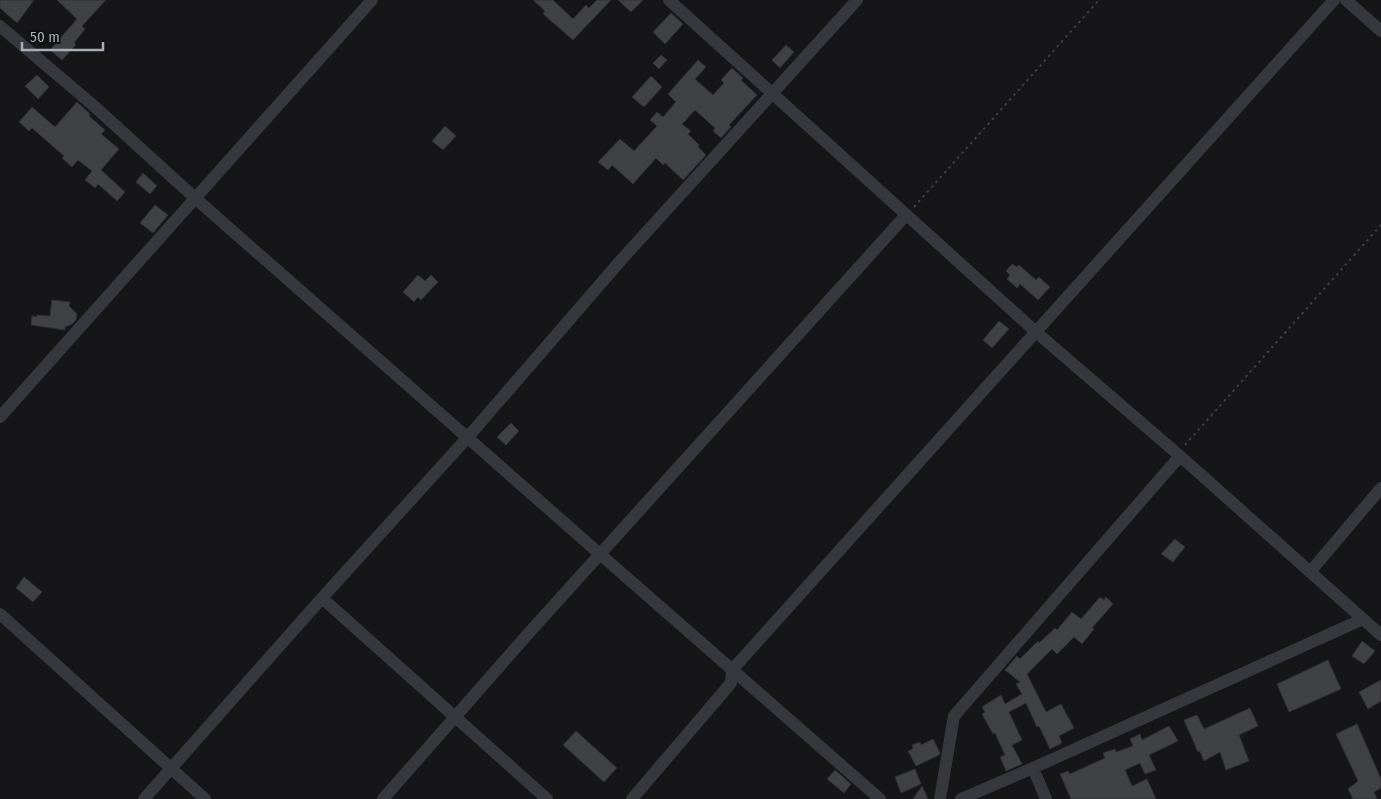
<svg xmlns="http://www.w3.org/2000/svg" width="1381" height="799" viewBox="0 0 1381 799" font-family="'Fira Sans Condensed',sans-serif">
<style>
.building{fill:#404145;stroke:#303034}
.lines{fill:none;stroke-linecap:round;stroke-linejoin:round}
.path{stroke:#3d3f44;stroke-width:2;stroke-dasharray:2.5 4;stroke-linecap:butt}
.minor{stroke:#37383d;stroke-width:12}
</style>
<rect width="100%" height="100%" fill="#161618"/>
<!-- building -->
<path class="building" d="M0,0H34L17,23L0,8Z
M57,0H106L82,26L85,29L74,43L76,45L62,60L50,50L77,19Z
M533,0H553L573,19L586,5L589,8L597,0H611L573,40L543,14L545,11Z
M618,0H643L631,12Z
M671,13L683,24L665,44L653,32Z
M786,45L794,52L780,68L772,60Z
M661,55L667,60L659,69L653,63Z
M698,60L706,67L695,79L713,95L724,83L721,80L732,68L743,78L741,80L757,95L729,125L731,127L721,138L713,131L715,128L695,110L682,124L691,131L688,134L699,145L698,147L706,155L683,180L665,163L663,165L656,158L633,184L612,165L608,170L598,162L620,139L634,151L657,126L650,120L657,112L663,117L676,102L668,94Z
M37,75L49,87L38,99L25,86Z
M651,76L662,87L644,107L632,97Z
M77,102L90,114L89,116L105,130L101,134L119,149L101,170L125,192L117,201L98,184L95,188L85,180L92,171L78,160L72,167L62,158L64,156L32,128L29,131L19,122L32,107L55,127Z
M445,126L456,136L443,150L432,141Z
M143,173L157,186L150,194L136,182Z
M155,205L168,215L153,233L140,223Z
M1012,264L1017,267L1019,265L1036,280L1039,277L1050,287L1038,300L1020,284L1017,288L1007,279L1010,275L1006,271Z
M418,275L425,281L431,275L438,282L421,300L418,297L414,302L403,292Z
M52,300L70,302L69,306L77,314L76,320L72,324L65,327V330L31,325L32,316L37,317V315L50,316Z
M999,321L1009,329L992,348L983,340Z
M511,423L519,431L506,445L497,437Z
M1175,539L1185,547L1173,562L1161,554Z
M24,577L42,592L33,602L16,588Z
M1100,597L1104,600L1106,597L1113,604L1092,628L1094,629L1082,644L1074,637L1057,654L1052,649L1027,674L1046,712L1061,704L1074,728L1059,736L1062,743L1050,749L1039,726L1037,727L1026,703L1009,712L1022,740L1012,745L1022,764L1006,771L1000,757L1005,755L995,733L993,734L982,714L985,712L982,707L1001,695L1005,704L1022,694L1016,684L1020,682L1005,670L1017,656L1020,659L1038,641L1039,643L1055,628L1057,630L1072,612L1081,619Z
M1362,641L1375,651L1364,664L1352,656Z
M1328,660L1341,689L1289,712L1277,684Z
M1381,680V701L1368,709L1359,692Z
M1250,708L1258,726L1239,735L1249,761L1226,770L1220,752L1204,761L1200,751L1198,752L1184,720L1197,715L1204,729Z
M1357,724L1381,779V788L1374,792L1377,799H1353L1348,789L1358,781L1336,734Z
M1169,726L1178,741L1149,755L1156,770L1145,774L1140,763L1125,770L1132,786L1147,779L1156,799H1071L1060,774L1068,771L1070,774L1105,758L1103,753L1115,749L1116,752L1133,746L1130,739L1140,734L1142,740Z
M576,731L617,768L604,782L563,745Z
M933,739L940,753L939,755L916,766L908,751L913,749L912,745L920,742L921,745Z
M915,769L921,784L901,793L895,777Z
M835,770L851,784L844,793L827,779Z
M922,786L928,799H913Z"/>
<g class="lines">
<!-- path -->
<path class="path" d="M914,207L1099,0
M1185,445L1381,225"/>
<!-- minor -->
<path class="minor" d="M669,0L1036,332L1180,456L1381,635
M1346,0L1381,31
M0,26L94,106L195,198L601,555L880,799
M0,417L372,0
M1310,572L1381,488
M322,598L547,799
M0,614L205,799
M1033,768L1046,799
M144,799L322,598L468,437L622,259L857,0
M383,799L527,635L906,215
M632,799L731,683L732,670L1334,0
M940,799L954,716L1180,456
M961,799L1033,768L1363,619"/>
</g>
<!-- scale -->
<path d="M22 42v8h81v-8" fill="none" stroke="#a8adb8" stroke-width="2.5"/>
<text x="30" y="42" font-size="15" fill="#a8adb8" stroke="#111113" stroke-width="4" paint-order="stroke">50 m</text>
</svg>
